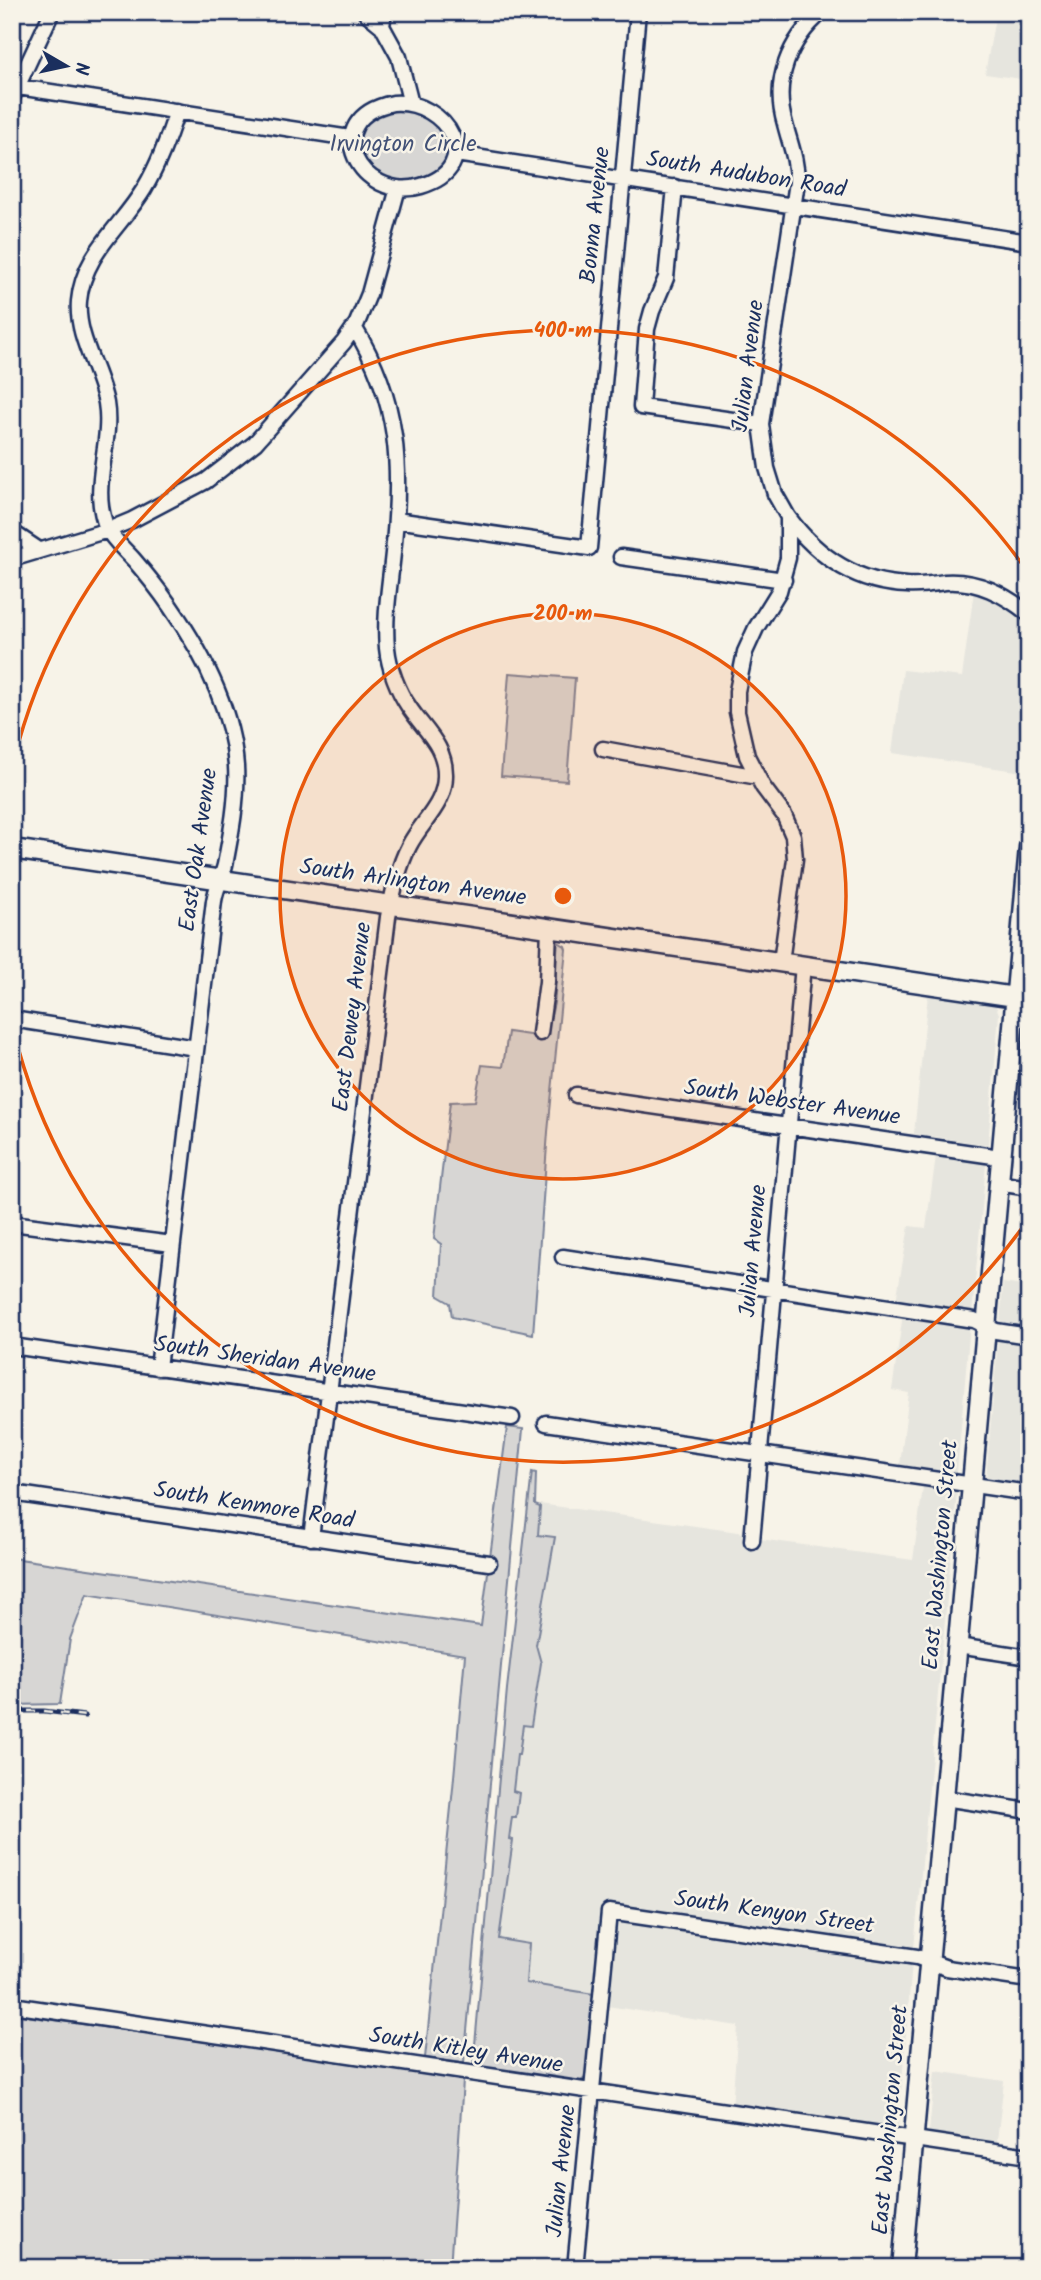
<svg xmlns="http://www.w3.org/2000/svg" width="1041" height="2280" viewBox="0 0 1041 2280" font-family="Kalam,sans-serif">
<style>
.built{fill:#e6e5de}
.green{fill:#d7d6d4;stroke:#798299;stroke-width:2}
.lines{fill:none;stroke-linecap:round;stroke-linejoin:round}
.minor-casing{stroke:#1b2f5e;stroke-width:19}
.major-casing{stroke:#1b2f5e;stroke-width:23}
.minor{stroke:#f7f3e8;stroke-width:14}
.major{stroke:#f7f3e8;stroke-width:18}
.rail-casing{stroke:#1b2f5e;stroke-width:5}
.rail{stroke:#f7f3e8;stroke-width:2.5;stroke-dasharray:8;stroke-linecap:butt}
.ring{fill:none;stroke:#e8590c;stroke-width:3.5}
.labels{text-anchor:middle;dominant-baseline:central;stroke-width:5;stroke-linejoin:round;paint-order:stroke}
.park-label{font-size:23px;fill:#415076;stroke:#f7f3e8}
.street-label{font-size:23px;fill:#1b2f5e;stroke:#f7f3e8}
.centre{fill:#e8590c;stroke:#f7f3e8;stroke-width:3.5}
.ring-label{font-size:21px;text-anchor:middle;font-weight:bold;fill:#e8590c;stroke:#f7f3e8;stroke-width:5;stroke-linejoin:round;paint-order:stroke}
</style>
<rect width="100%" height="100%" fill="#f7f3e8"/>
<filter id="ink" filterUnits="userSpaceOnUse"><feTurbulence type="fractalNoise" baseFrequency=".0143" numOctaves="2"/><feDisplacementMap in="SourceGraphic" scale="14" xChannelSelector="R" yChannelSelector="G"/><feConvolveMatrix kernelMatrix="1 2 1 2 8 2 1 2 1" color-interpolation-filters="sRGB"/></filter>
<g filter="url(#ink)">
<!-- built -->
<path class="built" d="M996,12H1029V80L985,74Z
M974,591L982,592L1019,613L1029,624V705L1023,772L892,753L903,670L962,677Z
M928,994L996,1006L999,1014L988,1145L914,1134Z
M1027,1014H1029V1104L1019,1102Z
M936,1156L986,1164L972,1314L896,1301L909,1226L926,1228Z
M1003,1283L1029,1287V1329L1000,1324Z
M903,1314L970,1324L957,1473L900,1465L909,1393L892,1390Z
M998,1339L1029,1344V1484L986,1477Z
M923,1487L957,1492L914,1948L605,1906L593,1994L526,1983V1974L499,1939L513,1841L509,1840L512,1817H516L519,1793L513,1792L517,1754H519L523,1725L531,1726L541,1663L536,1645L555,1537L538,1535L540,1504L752,1534V1538L913,1560Z
M614,1920L912,1963L898,2129L732,2107L738,2026L607,2006Z
M935,2071L1004,2081L997,2141L992,2142L929,2132Z"/>
<!-- green -->
<path class="green" d="M399,108C425,110 438,123 450,144C450,149 449,157 447,161C435,185 396,187 376,173C370,169 365,163 359,158L358,128L371,116Z
M509,673L575,678L567,781L501,776Z
M558,942L565,946L566,949L548,1132L533,1334L452,1317L450,1303L438,1296L441,1244L434,1239L450,1102L475,1101L482,1065L503,1067L508,1032L543,1037C561,999 553,981 558,942Z
M507,1427L523,1429L464,2063L425,2058L453,1788L465,1655L87,1594L70,1639L60,1704L12,1705V1558L481,1626Z
M532,1472L536,1473L535,1505L540,1507L538,1535L555,1537L536,1645L541,1663L531,1726L523,1725L519,1755H517L513,1791L519,1793L516,1817H512L509,1839L513,1840L499,1939L529,1944L526,1983L593,1994L595,1999L586,2077L580,2082L473,2067L507,1689Z
M12,2014L459,2078L463,2081L450,2268H12Z"/>
<g class="lines">
<defs>
<path id="minor" d="M365,12L382,26
M384,12L382,26L399,57L411,104
M12,86L350,138
M12,98L52,12
M393,103C447,99 487,167 421,186C361,204 315,119 393,103Z
M456,154L1029,242
M675,187L666,278L652,311L647,329L641,407L761,424
M788,517C817,556 856,583 907,585C920,586 932,584 945,582C978,580 1004,594 1029,614
M396,520L589,548L638,12
M12,532L39,550
M621,557L784,580
M12,559L108,530L132,520L206,481L255,443L344,342L357,323L369,294L398,188
M603,749L758,777
M781,962L795,859L793,836L784,815L763,787L747,756L737,712V691L745,652L756,628L779,591L788,558V517L775,494L767,468L761,424L797,182C797,160 790,144 785,124C772,81 789,40 822,12
M12,1019L196,1048
M540,1033L547,982L549,928
M576,1095L1000,1157
M998,1183L1029,1188
M12,1223L172,1244
M563,1257L974,1320L996,1331L1029,1336
M12,1346L512,1418
M158,1368L214,901C216,888 222,877 225,865C231,834 238,798 236,766C232,709 202,652 170,606C159,590 147,575 134,560C125,550 113,540 107,528C89,487 113,445 106,403C99,368 76,337 79,301C83,254 121,227 144,189C159,164 168,138 177,111
M546,1423L1029,1493
M12,1493L489,1563
M311,1538L388,917C393,893 398,867 409,846C421,822 445,805 445,776C446,746 424,730 409,707C398,691 389,668 387,648C384,616 390,584 393,553C402,469 400,401 354,327
M752,1541L803,965
M958,1646L1029,1657
M944,1798L1029,1811
M12,2005L1029,2156
M575,2268L609,1912L917,1957L947,1968L1029,1980"/>
<path id="major" d="M12,849L1029,999
M902,2268L1029,847"/>
</defs>
<!-- minor casing -->
<use href="#minor" class="minor-casing"/>
<!-- major casing -->
<use href="#major" class="major-casing"/>
<!-- minor -->
<use href="#minor" class="minor"/>
<!-- major -->
<use href="#major" class="major"/>
<defs>
<path id="rail" d="M12,1711H44L85,1716"/>
</defs>
<!-- rail casing -->
<use href="#rail" class="rail-casing"/>
<!-- rail -->
<use href="#rail" class="rail"/>
</g>
</g>
<!-- distance rings -->
<circle cx="563" cy="896" r="283" fill="#e8590c" fill-opacity=".12"/>
<g class="ring">
<circle cx="563" cy="896" r="283"/>
<path d="M1027 1221A566 566 0 0 1 13 1028M13 764A566 566 0 0 1 1027 571"/>
</g>
<g class="labels">
<!-- park labels -->
<g class="park-label">
<text x="403" y="145">Irvington Circle</text>
</g>
<!-- street labels -->
<g class="street-label">
<text transform="translate(746 175) rotate(9)">South Audubon Road</text>
<text transform="translate(596 215) rotate(-84)">Bonna Avenue</text>
<text transform="translate(749 366) rotate(-83)">Julian Avenue</text>
<text transform="translate(199 850) rotate(-82)">East Oak Avenue</text>
<text transform="translate(413 883) rotate(8)">South Arlington Avenue</text>
<text transform="translate(353 1017) rotate(-83)">East Dewey Avenue</text>
<text transform="translate(792 1103) rotate(8)">South Webster Avenue</text>
<text transform="translate(754 1251) rotate(-85)">Julian Avenue</text>
<text transform="translate(265 1360) rotate(8)">South Sheridan Avenue</text>
<text transform="translate(254 1506) rotate(9)">South Kenmore Road</text>
<text transform="translate(941 1555) rotate(-85)">East Washington Street</text>
<text transform="translate(774 1913) rotate(8)">South Kenyon Street</text>
<text transform="translate(466 2051) rotate(9)">South Kitley Avenue</text>
<text transform="translate(891 2120) rotate(-85)">East Washington Street</text>
<text transform="translate(562 2171) rotate(-84)">Julian Avenue</text>
</g>
</g>
<circle cx="563" cy="896" r="10" class="centre"/>
<g class="ring-label">
<text x="563" y="337">400 m</text>
<text x="563" y="620">200 m</text>
</g>
<!-- margin -->
<rect width="1041" height="2280" fill="none" stroke="#f7f3e8" stroke-width="42"/>
<rect x="21" y="21" width="999" height="2238" fill="none" stroke="#1b2f5e" stroke-width="2.5" filter="url(#ink)"/>
<!-- north arrow -->
<g transform="translate(66 66) rotate(99)" stroke="#f7f3e8" stroke-width="5" paint-order="stroke">
<path d="M0-5L12 26L0 18L-12 26Z" fill="#1b2f5e"/>
<text y="-10" font-size="19" font-weight="bold" text-anchor="middle" fill="#1b2f5e">N</text>
</g>
</svg>
